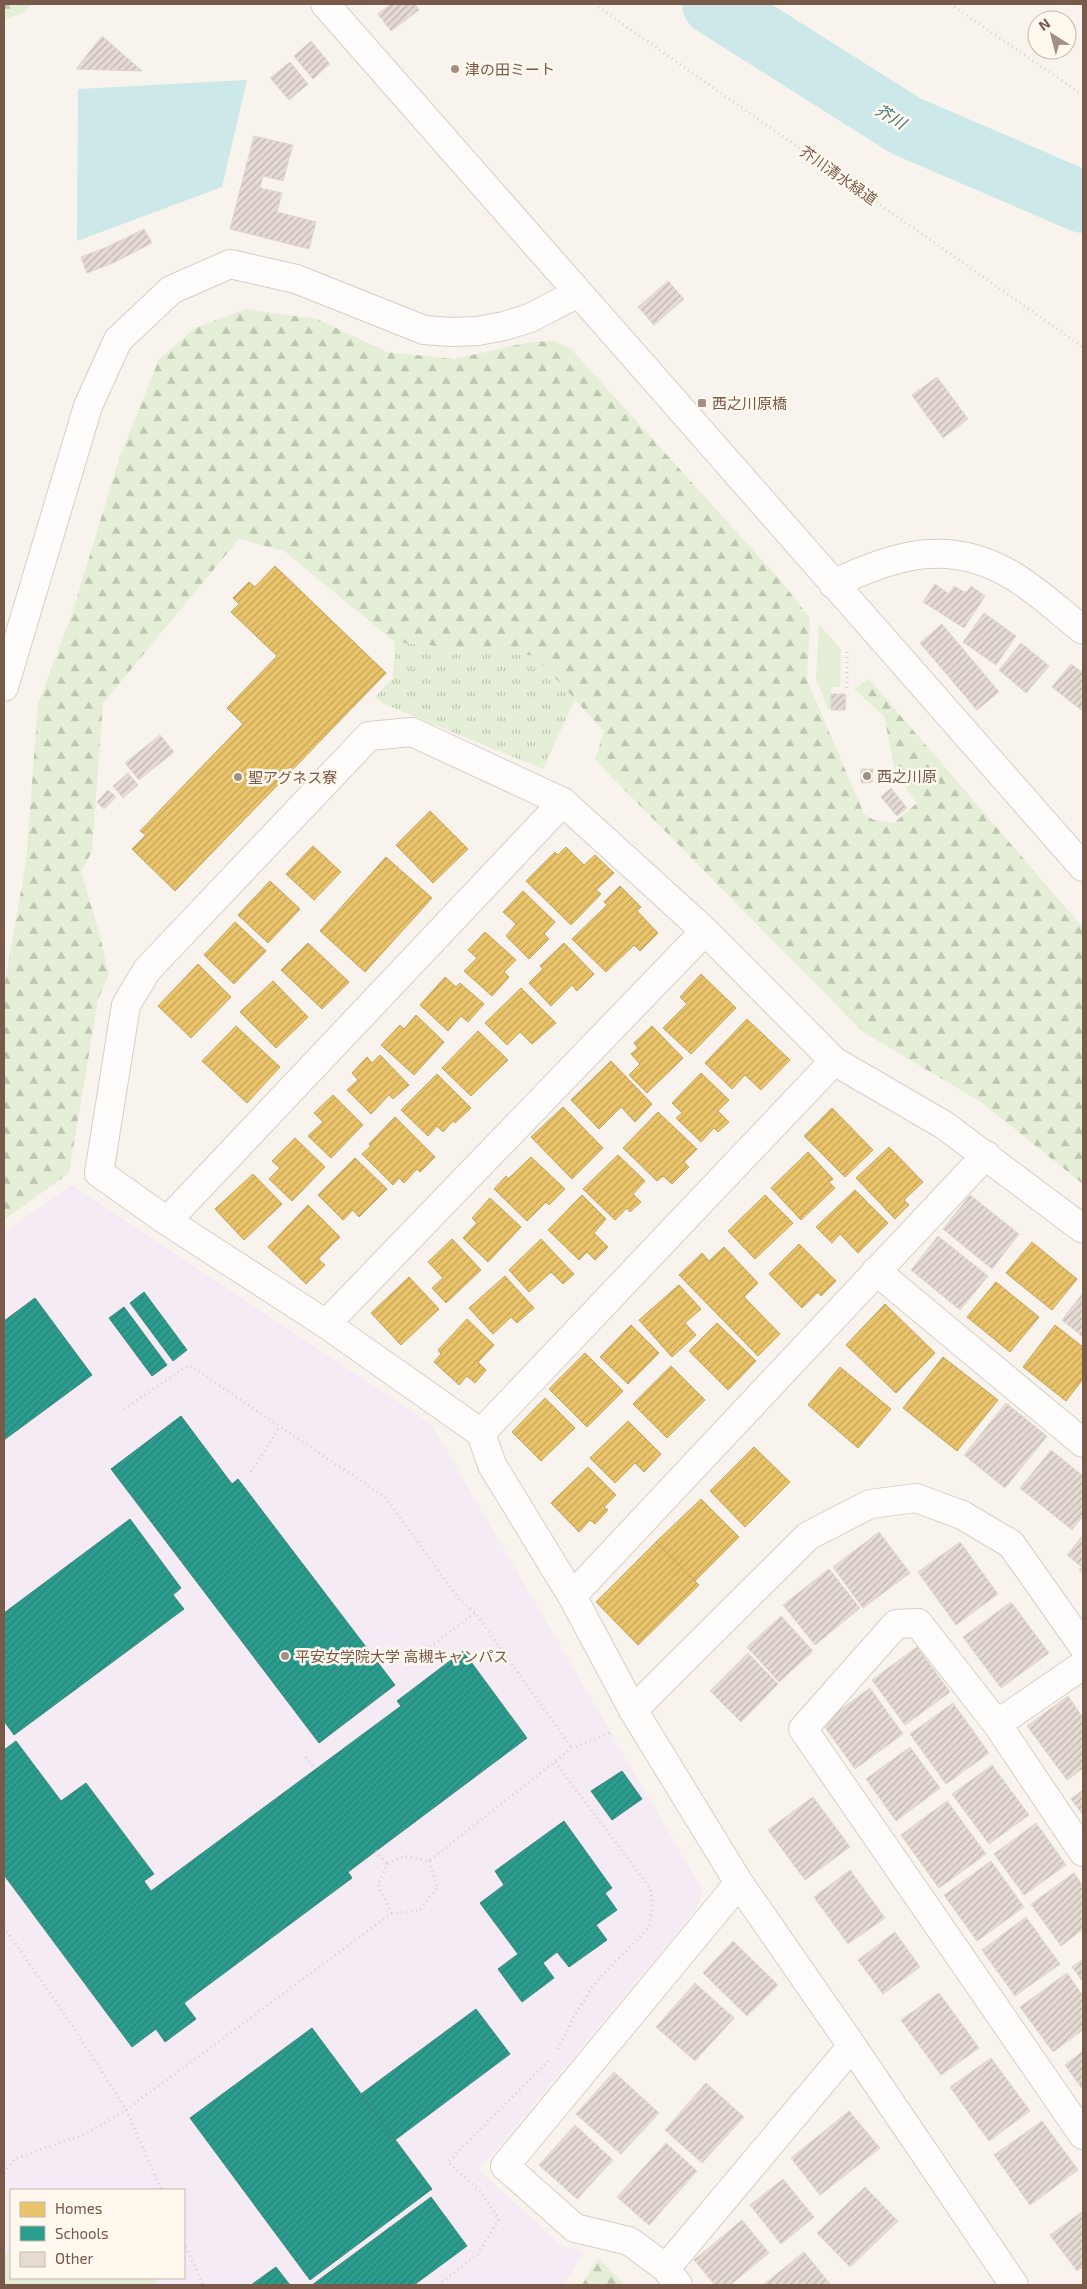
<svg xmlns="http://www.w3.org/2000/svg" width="1087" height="2289" viewBox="0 0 1087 2289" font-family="'Exo 2','Noto Sans JP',sans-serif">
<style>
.education{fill:#f4ebf4;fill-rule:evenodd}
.grass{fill:#e5efd7}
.forest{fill:url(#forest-firs)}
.park{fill:url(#park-tufts)}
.water{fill:#cde8e9}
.homes{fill:url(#homes-hatch);stroke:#c7a460}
.schools{fill:url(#schools-hatch);stroke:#41897a}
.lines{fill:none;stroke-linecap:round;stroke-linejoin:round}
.river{stroke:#cde8e9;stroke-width:62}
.building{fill:url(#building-hatch);stroke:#e1d6ce}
.minor-casing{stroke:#d7cec8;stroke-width:30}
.tertiary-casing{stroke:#d7cec8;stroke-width:30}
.path{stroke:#dbd2cd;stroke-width:3;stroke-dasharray:1 4;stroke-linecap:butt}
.minor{stroke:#fefdfc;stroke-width:28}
.tertiary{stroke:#fefdfc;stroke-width:28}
.poi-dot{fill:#a58f83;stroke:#fff8ee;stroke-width:2}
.labels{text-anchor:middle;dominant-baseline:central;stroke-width:5;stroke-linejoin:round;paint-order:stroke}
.poi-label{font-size:15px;fill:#78594a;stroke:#fff8ee;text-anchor:start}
.street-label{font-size:15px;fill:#78594a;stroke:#fff8ee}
.water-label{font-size:16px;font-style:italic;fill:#3c767e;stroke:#fff8ee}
</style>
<defs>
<pattern id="forest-firs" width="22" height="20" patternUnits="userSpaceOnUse" patternTransform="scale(1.25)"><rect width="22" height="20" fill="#e5efd7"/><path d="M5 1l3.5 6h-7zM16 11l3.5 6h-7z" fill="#bec5b0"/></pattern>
<pattern id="park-tufts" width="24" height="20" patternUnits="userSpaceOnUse" patternTransform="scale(1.25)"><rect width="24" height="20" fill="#e5efd7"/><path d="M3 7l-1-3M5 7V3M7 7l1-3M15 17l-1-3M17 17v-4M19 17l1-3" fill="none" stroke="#bec5b0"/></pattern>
<pattern id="homes-hatch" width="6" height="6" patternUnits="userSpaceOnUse" patternTransform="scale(1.25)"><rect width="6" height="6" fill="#e9c46a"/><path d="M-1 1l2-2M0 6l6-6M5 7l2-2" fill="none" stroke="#c2a259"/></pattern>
<pattern id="schools-hatch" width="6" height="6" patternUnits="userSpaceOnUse" patternTransform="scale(1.25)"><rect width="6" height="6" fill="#2a9d8f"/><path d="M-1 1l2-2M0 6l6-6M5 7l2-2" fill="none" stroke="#298377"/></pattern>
<pattern id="building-hatch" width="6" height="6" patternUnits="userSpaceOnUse" patternTransform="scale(1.25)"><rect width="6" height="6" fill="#e5dbd4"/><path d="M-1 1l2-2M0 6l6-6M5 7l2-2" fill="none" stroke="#beb5ae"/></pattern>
</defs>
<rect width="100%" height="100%" fill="#f8f3ec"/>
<!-- education -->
<path class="education" d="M72,1185L431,1424L702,1889L698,1907L479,2170L561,2245L584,2253L564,2285H4V1232ZM11,2190H184V2278H11Z"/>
<!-- grass -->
<path class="grass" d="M819,624L841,649L840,687H831V709H828L816,679Z
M11,2251V2278H153L158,2285H4V2256Z"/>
<!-- forest -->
<path class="forest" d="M4,4H32L24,12L4,20Z
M246,309L317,319L387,352L454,359L530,342L555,341L571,349L780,580L810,618L807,680L864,814L874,820L894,823L917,803L896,775L884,716L854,689L869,679L1083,928V1184L981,1102L863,1032L595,760L604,731L534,656L395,642L284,551L239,539L103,703L92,851L81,872L99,932L109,975L98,999L69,1173L4,1220V988L26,862L38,704L72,614L119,459L159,359L195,328Z
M598,2258L625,2285H582Z"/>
<!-- park -->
<path class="park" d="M395,642L534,656L575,699L543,769L382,703L375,697L393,678Z"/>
<!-- water -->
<path class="water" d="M247,80L222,187L77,241L78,89Z"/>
<!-- homes -->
<path class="homes" d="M275,566L386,673L175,891L132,849L146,835L140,831L243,724L227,708L277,656L231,612L239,604L233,598L249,582L255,587Z
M430,811L468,849L433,883L396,845Z
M313,846L341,872L314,900L286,874Z
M566,847L584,865L595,855L614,873L596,890L601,894L571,925L526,881L555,852L558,855Z
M386,857L432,898L365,972L320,931Z
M270,881L300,909L268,943L238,915Z
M620,886L641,907L637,911L658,933L640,951L634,945L606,972L572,939L607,905L604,902Z
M523,891L555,922L544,934L549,939L529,959L506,936L516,924L503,912Z
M235,922L266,951L234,984L204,955Z
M485,932L516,960L504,972L509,977L492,996L464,971L477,958L468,950Z
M308,943L349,982L322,1009L281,970Z
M564,943L594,974L577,991L572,985L551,1006L529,983L543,969L540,966Z
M198,964L231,997L191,1038L158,1006Z
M701,974L736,1008L691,1054L663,1028L687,1004L680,997Z
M445,977L456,987L460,983L484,1004L468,1022L461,1016L448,1031L420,1005Z
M273,981L308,1017L276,1048L240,1012Z
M521,988L556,1023L532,1044L520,1032L507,1045L485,1023Z
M416,1015L444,1042L414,1075L381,1045L400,1025L404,1029Z
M747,1019L790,1060L761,1090L745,1075L732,1089L705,1063Z
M236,1026L280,1067L247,1103L202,1061Z
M652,1026L683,1058L647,1093L629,1075L640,1064L631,1054L638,1048L634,1043Z
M478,1031L508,1060L471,1096L442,1068Z
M380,1055L409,1085L393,1099L389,1095L371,1114L347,1090L358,1080L352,1073L367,1057L372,1063Z
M611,1061L652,1104L635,1122L621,1107L599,1129L571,1100Z
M701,1073L729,1100L718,1111L729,1122L718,1132L714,1128L701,1142L676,1118L682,1113L672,1103Z
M437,1074L471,1108L455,1123L453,1121L443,1132L437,1126L428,1136L401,1110Z
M333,1095L363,1125L331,1158L308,1136L323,1122L314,1113Z
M563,1107L603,1148L572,1179L531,1137Z
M832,1108L873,1150L845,1177L804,1136Z
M658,1112L697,1149L684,1162L689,1167L672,1184L663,1176L657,1181L623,1148Z
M395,1117L435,1157L420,1172L417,1169L404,1183L399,1178L393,1185L362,1154L371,1146L369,1144Z
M295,1138L325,1167L292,1201L269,1179L280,1168L272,1161Z
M889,1147L923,1182L904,1200L909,1205L895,1219L856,1178Z
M808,1152L833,1179L829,1182L835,1188L801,1220L771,1188Z
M618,1155L645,1181L633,1194L641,1202L630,1212L627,1208L615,1220L583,1189Z
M531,1157L565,1189L549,1205L546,1202L527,1221L494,1189L506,1176L508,1179Z
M355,1158L387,1189L359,1217L353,1210L343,1220L318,1195Z
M253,1174L282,1204L244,1240L215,1209Z
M855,1190L888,1223L858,1253L840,1234L832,1243L816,1227Z
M582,1195L606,1219L594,1233L608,1247L595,1260L587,1252L579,1260L548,1230Z
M765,1195L793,1223L755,1259L728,1231Z
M490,1198L521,1227L488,1262L463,1238L477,1223L472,1218Z
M308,1205L340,1237L318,1259L325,1265L306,1284L268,1247Z
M452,1239L481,1270L446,1303L432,1288L443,1278L428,1262Z
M541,1239L574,1274L563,1284L551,1272L529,1292L509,1270Z
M1032,1242L1077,1279L1052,1310L1006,1273Z
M799,1244L836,1281L821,1296L818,1292L802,1308L769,1274Z
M724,1247L758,1283L744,1297L780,1334L758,1356L679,1275L702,1253L709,1261Z
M505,1276L534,1308L517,1323L511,1317L493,1334L469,1308Z
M409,1277L439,1309L401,1345L371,1313Z
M996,1282L1039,1317L1010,1352L967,1317Z
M679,1285L701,1309L685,1323L696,1335L672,1357L639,1320Z
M885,1304L935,1353L896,1393L846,1345Z
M467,1319L494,1345L478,1362L486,1370L475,1383L467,1376L459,1385L434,1362L441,1354L438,1350Z
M717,1323L756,1361L728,1390L689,1351Z
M631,1325L659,1353L628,1384L600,1357Z
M1055,1325L1083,1347V1379L1066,1401L1023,1367Z
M585,1353L623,1391L587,1427L549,1389Z
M943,1357L998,1400L957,1451L903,1408Z
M671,1366L705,1400L667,1438L633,1404Z
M840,1367L891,1409L858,1448L808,1405Z
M545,1398L575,1428L541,1461L512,1432Z
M628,1421L661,1454L644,1472L635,1463L615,1483L590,1458Z
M754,1447L790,1482L745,1527L710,1491Z
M588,1467L616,1495L604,1507L608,1510L595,1524L590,1520L579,1532L551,1503Z
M701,1499L739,1537L695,1581L656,1542Z
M656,1542L699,1585L638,1645L596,1602Z"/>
<!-- schools -->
<path class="schools" d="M144,1292L187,1350L173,1361L130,1303Z
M35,1298L92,1375L4,1440V1321Z
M124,1307L167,1365L152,1376L109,1318Z
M181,1416L232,1484L238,1479L395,1685L319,1743L111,1469Z
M130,1519L181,1588L173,1595L184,1609L14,1735L4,1721V1613Z
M463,1651L527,1738L348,1872L352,1878L184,2003L196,2019L165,2042L156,2029L132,2047L4,1875V1750L16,1741L61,1801L86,1783L154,1874L144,1881L151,1891L401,1706L397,1701Z
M622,1771L642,1799L612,1820L591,1791Z
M564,1821L612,1888L605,1893L617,1910L596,1925L607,1940L569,1967L557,1952L543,1963L554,1978L522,2002L498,1969L518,1954L480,1903L504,1885L495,1871Z
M476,2009L510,2054L395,2140L361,2094Z
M312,2028L432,2189L310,2280L190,2118Z
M431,2197L467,2246L414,2285H312Z
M276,2267L290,2285H251Z"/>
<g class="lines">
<!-- river -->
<path class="river" d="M713,4L906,126L1083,202"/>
</g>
<!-- building -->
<path class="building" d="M391,4H415L419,10L391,31L378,14Z
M102,36L142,71L76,69Z
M311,41L330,64L313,79L294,56Z
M290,62L308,84L289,100L270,78Z
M254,136L293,145L283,181L263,176L260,188L282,193L277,212L316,222L309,249L230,229Z
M144,229L152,243L113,263L107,247Z
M107,247L113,263L87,273L81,257Z
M668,281L684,299L654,325L638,307Z
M937,377L968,419L943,438L912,395Z
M935,584L949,594L954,586L966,593L971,586L985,596L964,628L923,602Z
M984,613L1016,636L996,665L963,642Z
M942,624L999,692L977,710L920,643Z
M1021,643L1049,666L1026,693L999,670Z
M1071,664L1083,673V706L1081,710L1052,687Z
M831,694H846L845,710H831Z
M160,735L174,752L139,780L125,763Z
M861,769H873L872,782L861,783Z
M128,773L138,785L123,798L113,786Z
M891,788L907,808L897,816L881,797Z
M108,790L116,797L104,809L97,802Z
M970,1195L1019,1234L992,1269L943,1229Z
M938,1236L988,1276L960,1310L911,1270Z
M1083,1293V1337L1062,1320Z
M1006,1403L1047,1436L1005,1488L964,1455Z
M1051,1450L1083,1476V1516L1072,1530L1020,1488Z
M879,1532L910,1573L863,1608L833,1567Z
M1083,1535V1574L1079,1570L1082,1567L1067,1555Z
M960,1542L998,1594L956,1625L918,1572Z
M829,1569L860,1608L815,1645L783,1605Z
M1011,1602L1049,1653L1001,1688L963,1637Z
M781,1616L813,1651L779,1682L747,1647Z
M917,1647L950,1692L905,1725L872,1680Z
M748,1653L778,1684L741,1722L710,1691Z
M870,1688L903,1734L855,1769L822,1723Z
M1068,1696L1083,1718V1768L1067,1780L1027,1726Z
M953,1703L989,1753L946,1784L910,1734Z
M910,1747L940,1788L896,1821L866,1779Z
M992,1765L1029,1815L989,1844L952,1794Z
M1083,1790V1815L1071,1799Z
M813,1797L850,1847L805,1880L768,1830Z
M947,1801L986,1854L939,1888L901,1835Z
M1036,1823L1066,1865L1024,1895L994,1854Z
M991,1861L1024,1907L977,1941L944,1895Z
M850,1870L885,1918L848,1944L814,1897Z
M1074,1873L1083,1886V1929L1061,1946L1031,1904Z
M1026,1917L1060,1964L1015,1996L982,1950Z
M895,1932L920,1967L883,1994L858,1960Z
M733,1941L778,1985L747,2016L703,1973Z
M1083,1959V1982L1072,1967Z
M1067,1973L1083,1996V2030L1053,2052L1020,2007Z
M695,1983L734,2018L695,2061L656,2027Z
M939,1993L979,2048L941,2075L901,2020Z
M1083,2051V2090L1065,2065Z
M991,2058L1030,2111L989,2141L950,2087Z
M614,2072L659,2113L621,2154L576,2114Z
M706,2083L744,2117L702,2163L665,2130Z
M849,2111L880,2148L820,2195L791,2158Z
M1042,2121L1078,2170L1030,2205L994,2155Z
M575,2125L613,2160L577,2199L539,2165Z
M666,2143L697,2171L649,2225L617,2197Z
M783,2179L814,2217L781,2244L750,2205Z
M865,2187L898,2221L850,2267L817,2233Z
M1083,2211V2267L1077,2271L1050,2235Z
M742,2220L769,2253L730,2285H715L694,2260Z
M804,2252L831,2285H763Z"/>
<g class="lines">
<defs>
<path id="minor" d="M167,1221L563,802
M876,1271L1083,1443
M326,1324L705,931
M481,1433L834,1061
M572,1596L986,1155
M997,1724L1083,1665
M1083,1852L997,1724L918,1623L896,1624L803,1729L1083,2135
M666,2268L629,2241L575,2228L505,2166L739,1883
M678,2285L666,2268L852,2046L739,1883L633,1710L572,1596L492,1465L481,1433L326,1324L167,1221L99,1173L126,1005L147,970L369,736L412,732L563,802L705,931L834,1061L944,1125L1083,1229"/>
<path id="tertiary" d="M325,4L1083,867
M833,584C894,555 948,538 1010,574C1036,589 1060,612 1083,630
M4,687L88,406L118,340L171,290L230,264L296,279L424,330L451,332L478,331L504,326L530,318L578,293
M633,1710L808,1536L870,1504L916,1498L962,1515L1011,1544L1083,1646
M852,2046L1014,2285"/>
</defs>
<!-- minor casing -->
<use href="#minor" class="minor-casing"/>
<!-- tertiary casing -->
<use href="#tertiary" class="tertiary-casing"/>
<!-- path -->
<path class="path" d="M594,4L1083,347
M950,4L1083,95
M847,688V648
M124,1409L189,1365L386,1498L459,1599L475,1613L572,1748
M251,1472L280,1426
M410,1662L475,1613
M306,1757L315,1769
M555,1762L650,1888L653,1903L649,1927L596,1982L577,2011L556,2052
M376,1851L387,1864
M429,1861L438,1887L419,1911L392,1913L378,1885L387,1864L405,1856L429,1861L572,1748L610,1733
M4,1927L72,2025L126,2110L161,2190
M4,2173L14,2159L85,2134L126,2110L392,1913
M184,2242L203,2285
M438,2285L478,2254L499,2219L480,2191L448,2162L549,2060"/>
<!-- minor -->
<use href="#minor" class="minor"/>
<!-- tertiary -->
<use href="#tertiary" class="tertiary"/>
</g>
<!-- markers -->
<g class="poi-dot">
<circle cx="455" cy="69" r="5"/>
<rect x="697" y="398" width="10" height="10" rx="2.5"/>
<circle cx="867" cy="776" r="5"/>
<circle cx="238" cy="777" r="5"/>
<circle cx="285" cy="1656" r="5"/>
</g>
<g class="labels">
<!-- poi labels -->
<g class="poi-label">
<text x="465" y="69">津の田ミート</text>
<text x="712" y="403">西之川原橋</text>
<text x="877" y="776">西之川原</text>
<text x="248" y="777">聖アグネス寮</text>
<text x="295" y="1656">平安女学院大学 高槻キャンパス</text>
</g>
<!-- street labels -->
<g class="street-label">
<text transform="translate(839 175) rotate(35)">芥川清水緑道</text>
</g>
<!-- water labels -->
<g class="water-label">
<text transform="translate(891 116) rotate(31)">芥川</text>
</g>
</g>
<!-- border -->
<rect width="1087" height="2289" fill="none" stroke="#78594a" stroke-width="10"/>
<!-- legend -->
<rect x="10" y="2189" width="175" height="90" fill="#fff8ee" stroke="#c9b8ac"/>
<rect x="20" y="2202" width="25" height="15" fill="#e9c46a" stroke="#c9b8ac"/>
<text x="55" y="2214" font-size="15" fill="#78594a">Homes</text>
<rect x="20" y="2226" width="25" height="15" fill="#2a9d8f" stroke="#c9b8ac"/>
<text x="55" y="2239" font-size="15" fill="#78594a">Schools</text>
<rect x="20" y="2252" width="25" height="15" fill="#e5dbd4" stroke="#c9b8ac"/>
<text x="55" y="2264" font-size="15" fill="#78594a">Other</text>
<!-- north arrow -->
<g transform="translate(1052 35) rotate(324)"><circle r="24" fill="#fff8ee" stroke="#c9b8ac"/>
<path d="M0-4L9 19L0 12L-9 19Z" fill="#a58f83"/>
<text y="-8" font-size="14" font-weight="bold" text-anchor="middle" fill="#78594a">N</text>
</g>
</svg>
